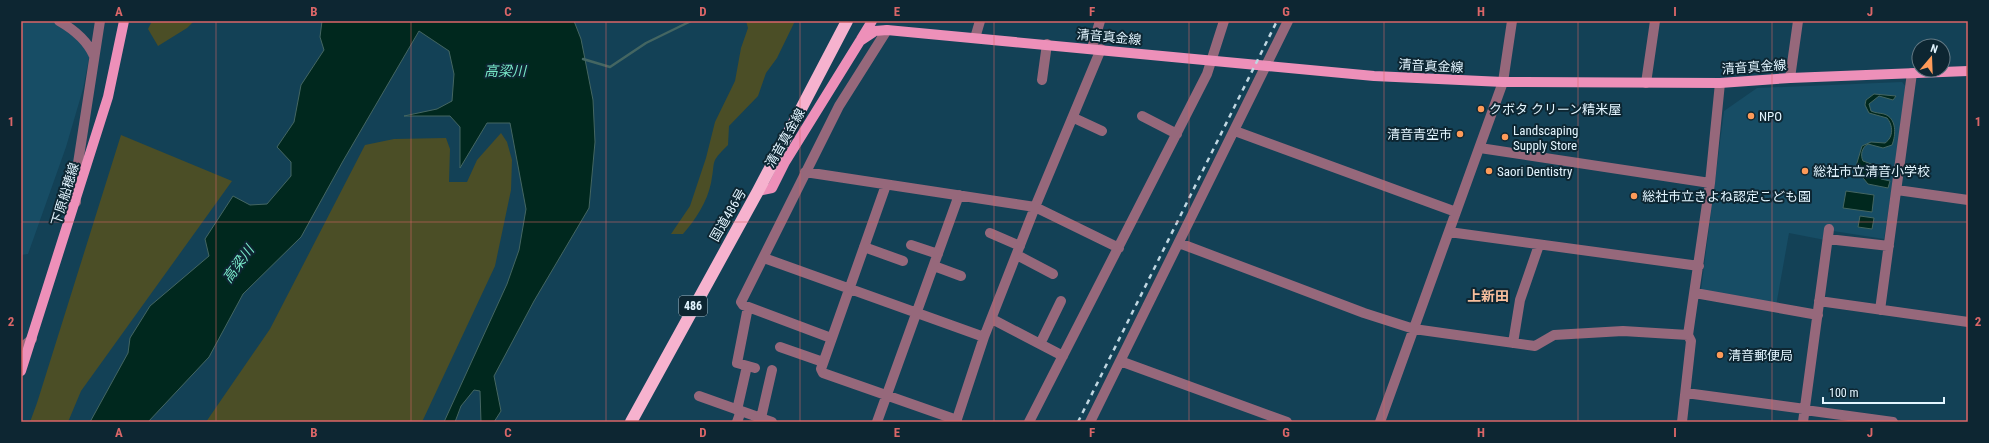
<svg xmlns="http://www.w3.org/2000/svg" width="1989" height="443" viewBox="0 0 1989 443" font-family="'Roboto Condensed','Noto Sans JP',sans-serif">
<style>
.built{fill:#174d65}
.green{fill:#4b4e26}
.water{fill:#00281e;stroke:#446662}
.lines{fill:none;stroke-linecap:round;stroke-linejoin:round}
.stream{stroke:#446662;stroke-width:2.5}
.minor{stroke:#96687b;stroke-width:10}
.major{stroke:#ed90b9;stroke-width:10}
.highway{stroke:#f6b2ce;stroke-width:12}
.rail{stroke:#c0d7e2;stroke-width:2.5;stroke-dasharray:5 5;stroke-linecap:butt}
.grid{fill:none;stroke:#da6668;stroke-width:1;stroke-opacity:0.55}
.poi-dot{fill:#fe9b59;stroke:#0d2632;stroke-width:1.5}
.labels{text-anchor:middle;dominant-baseline:central;stroke-width:4;stroke-linejoin:round;paint-order:stroke}
.shield{fill:#0d2632;stroke:#a3b7c2;stroke-width:1}
.shield-label{font-size:12px;font-weight:bold;fill:#e3f5ff}
.street-label{font-size:13px;fill:#e3f5ff;stroke:#0d2632}
.poi-label{font-size:13px;fill:#e3f5ff;stroke:#0d2632;text-anchor:start}
.water-label{font-size:14px;font-style:italic;fill:#79e8c9;stroke:#0d2632}
.neighbourhood-label{font-size:14px;font-weight:bold;fill:#f8bf9d;stroke:#0d2632}
.neatline{fill:none;stroke:#da6668;stroke-width:1.5}
.grid-label{font-size:13px;text-anchor:middle;font-weight:bold;fill:#da6668}
</style>
<rect width="100%" height="100%" fill="#134156"/>
<!-- built -->
<path class="built" d="M21,21H53L62,25L73,33L89,53V58L83,89L66,147L28,254L21,255Z
M1902,82L1907,88L1884,239L1827,230L1825,240L1789,233L1776,306L1701,290L1724,111L1757,88Z"/>
<!-- green -->
<path class="green" d="M152,21H194L187,28L158,46L148,29Z
M746,21H795L777,58L766,73L758,96L729,126L728,145C709,164 716,159 711,183C707,202 696,219 683,234H671L690,206L706,158L715,122L735,81L741,48L748,28Z
M501,133L507,142L512,160L511,190L495,266L422,422H206L270,329L365,145L394,139L446,138L450,149L449,182H467L477,160Z
M121,135L232,181L81,391L68,422H30L37,403Z"/>
<!-- water -->
<path class="water" d="M322,21H574L581,39L593,100L595,142L589,208L534,301L494,376L501,411L494,422H481L480,391L474,390L461,406L455,422H444L507,284L519,250L526,209L510,123H487L460,168V127L450,116H404L437,109L452,101L454,74L449,51L419,31L343,161L301,237L243,294L209,357L148,422H90L128,353L130,338L150,306L209,256L205,239L233,196L250,205L267,204L291,176V162L277,147L294,122L301,85L324,50L320,37Z
M1874,94L1896,96L1893,100L1879,96L1869,104L1871,111C1875,113 1880,113 1884,114C1897,118 1896,135 1892,145L1883,148L1868,144C1862,147 1860,155 1863,161L1874,165L1881,179L1890,181L1888,188L1868,184L1859,173L1856,166L1862,146L1871,142L1885,143C1894,137 1893,125 1887,118L1869,113L1865,105L1866,100Z
M1846,191L1874,195L1872,212L1843,208Z
M1860,216L1874,218L1872,229L1858,227Z"/>
<g class="lines">
<!-- stream -->
<path class="stream" d="M583,59L610,67L646,43L691,21"/>
<!-- minor -->
<path class="minor" d="M59,21C73,29 87,40 94,56
M975,38L980,21
M1092,48L1100,21
M1790,78L1798,21
M1042,80L1047,44
M1646,83L1655,21
M1142,116L1177,134
M1074,118L1102,131
M1235,131L1456,212
M1480,148L1710,183
M805,172L1035,207L1119,248
M886,185L821,369L823,373L957,420
M1897,190L1968,200
M76,202L74,189L100,21
M1449,232L1699,266
M990,233L1020,246
M1828,239L1889,246
M1179,243L1364,313L1414,329L1535,346L1554,335L1623,331L1688,335
M911,245L938,254
M864,247L903,261
M1017,255L1053,274
M764,258L984,337
M934,266L961,276
M1695,293L1818,315
M1819,301L1968,322
M748,307L737,363L755,368
M1880,310L1912,73
M992,319L1063,356
M831,338L743,305L741,302L839,106L887,30
M1513,343L1520,300L1539,245
M1040,344L1061,301
M780,347L823,362
M21,348L32,339
M1120,361L1287,422
M1686,393L1805,409
M699,396L772,422
M737,410L747,366
M1805,410L1893,422
M761,418L772,370
M737,422L741,411
M877,422L959,195
M956,422L984,337L1035,207L1101,49
M1029,422L1207,74L1224,21
M1090,422L1288,21
M1380,422L1503,82L1512,21
M1682,422L1691,341L1688,335L1710,183L1720,83
M1803,422L1829,229"/>
<!-- major -->
<path class="major" d="M861,39L872,21
M758,191L772,188L785,162L860,41L875,31L887,30L1374,76L1503,82L1720,83L1790,78L1968,71
M21,371L108,97L124,21"/>
<!-- highway -->
<path class="highway" d="M631,422L758,191L847,21"/>
<!-- rail -->
<path class="rail" d="M1078,422L1277,21"/>
</g>
<!-- grid -->
<path class="grid" d="M216,21V422M411,21V422M606,21V422M800,21V422M994,21V422M1189,21V422M1384,21V422M1578,21V422M1772,21V422M21,222H1968"/>
<!-- markers -->
<g class="poi-dot">
<circle cx="1481" cy="109" r="4"/>
<circle cx="1751" cy="116" r="4"/>
<circle cx="1460" cy="134" r="4"/>
<circle cx="1505" cy="137" r="4"/>
<circle cx="1489" cy="171" r="4"/>
<circle cx="1805" cy="171" r="4"/>
<circle cx="1634" cy="196" r="4"/>
<circle cx="1720" cy="355" r="4"/>
</g>
<g class="labels">
<!-- shield labels -->
<rect class="shield" x="679" y="296" width="28" height="20" rx="3"/>
<g class="shield-label">
<text x="693" y="306">486</text>
</g>
<!-- street labels -->
<g class="street-label">
<text transform="translate(1109 37) rotate(5)">清音真金線</text>
<text transform="translate(1431 66) rotate(3)">清音真金線</text>
<text transform="translate(1754 67) rotate(-4)">清音真金線</text>
<text transform="translate(785 138) rotate(-60)">清音真金線</text>
<text transform="translate(65 194) rotate(-73)">下原船穂線</text>
<text transform="translate(728 215) rotate(-60)">国道486号</text>
</g>
<!-- poi labels -->
<g class="poi-label">
<text x="1489" y="109">クボタ クリーン精米屋</text>
<text x="1759" y="116">NPO</text>
<text x="1513" y="130">Landscaping<tspan x="1513" dy="15">Supply Store</tspan></text>
<text x="1452" y="134" text-anchor="end">清音青空市</text>
<text x="1497" y="171">Saori Dentistry</text>
<text x="1813" y="171">総社市立清音小学校</text>
<text x="1642" y="196">総社市立きよね認定こども園</text>
<text x="1728" y="355">清音郵便局</text>
</g>
<!-- water labels -->
<g class="water-label">
<text x="505" y="71">高梁川</text>
<text transform="translate(238 264) rotate(-54)">高梁川</text>
</g>
<!-- neighbourhood labels -->
<g class="neighbourhood-label">
<text x="1488" y="296">上新田</text>
</g>
</g>
<!-- border -->
<rect width="1989" height="443" fill="none" stroke="#0d2632" stroke-width="44"/>
<!-- north arrow -->
<g transform="translate(1931 58) rotate(19)"><circle r="19" fill="#0d2632" stroke="#637984"/>
<path d="M0-3L7 15L0 10L-7 15Z" fill="#fe9b59"/>
<text y="-6" font-size="11" font-weight="bold" text-anchor="middle" fill="#e3f5ff">N</text>
</g>
<!-- scale -->
<path d="M1823 397v6h121v-6" fill="none" stroke="#e3f5ff" stroke-width="2"/>
<text x="1829" y="397" font-size="12" fill="#e3f5ff" stroke="#0d2632" stroke-width="3" paint-order="stroke">100 m</text>
<rect x="22" y="22" width="1945" height="399" class="neatline"/>
<g class="grid-label">
<text x="119" y="16">A</text>
<text x="314" y="16">B</text>
<text x="508" y="16">C</text>
<text x="703" y="16">D</text>
<text x="897" y="16">E</text>
<text x="1092" y="16">F</text>
<text x="1286" y="16">G</text>
<text x="1481" y="16">H</text>
<text x="1675" y="16">I</text>
<text x="1870" y="16">J</text>
<text x="11" y="126">1</text>
<text x="1978" y="126">1</text>
<text x="11" y="326">2</text>
<text x="1978" y="326">2</text>
<text x="119" y="437">A</text>
<text x="314" y="437">B</text>
<text x="508" y="437">C</text>
<text x="703" y="437">D</text>
<text x="897" y="437">E</text>
<text x="1092" y="437">F</text>
<text x="1286" y="437">G</text>
<text x="1481" y="437">H</text>
<text x="1675" y="437">I</text>
<text x="1870" y="437">J</text>
</g>
</svg>
